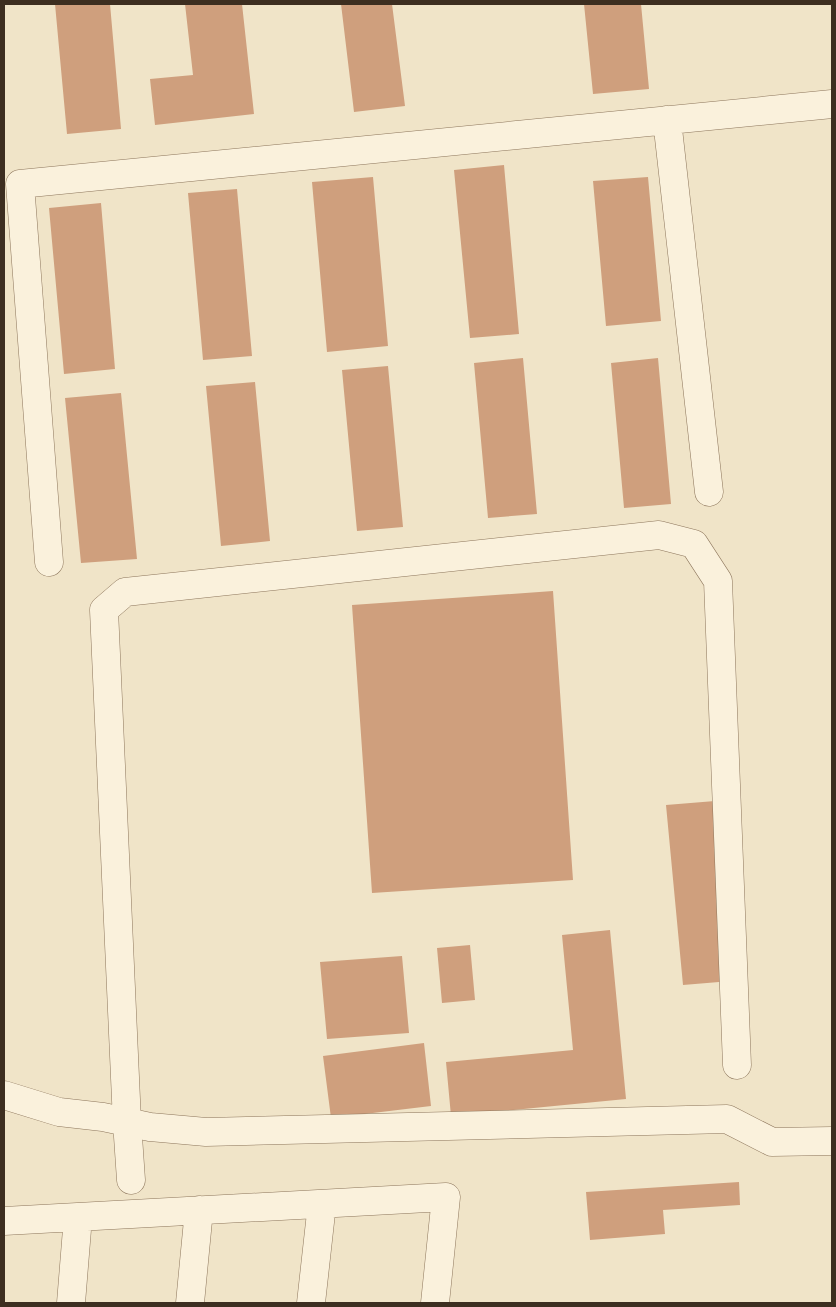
<svg xmlns="http://www.w3.org/2000/svg" width="836" height="1307" viewBox="0 0 836 1307" font-family="'Playfair Display',serif">
<style>
.building{fill:#cf9f7d}
.lines{fill:none;stroke-linecap:round;stroke-linejoin:round}
.minor-casing{stroke:#8d765c;stroke-width:29}
.minor{stroke:#faf1dc;stroke-width:28}
</style>
<rect width="100%" height="100%" fill="#f0e4c8"/>
<!-- building -->
<path class="building" d="M55,4H110L121,129L67,134Z
M185,4H242L254,114L155,125L150,79L193,75Z
M341,4H392L405,106L354,112Z
M584,4H641L649,89L593,94Z
M504,165L519,334L470,338L454,170Z
M373,177L388,346L327,352L312,182Z
M648,177L661,321L606,326L593,181Z
M237,189L252,356L203,360L188,193Z
M101,203L115,369L64,374L49,208Z
M523,358L537,514L488,518L474,363Z
M658,358L671,504L624,508L611,363Z
M388,366L403,527L357,531L342,370Z
M255,382L270,541L221,546L206,386Z
M121,393L137,559L81,563L65,398Z
M553,591L573,880L372,893L352,605Z
M715,801L731,981L683,985L666,805Z
M610,930L626,1099L451,1116L446,1062L573,1050L562,935Z
M470,945L475,1000L442,1003L437,948Z
M402,956L409,1033L327,1039L320,962Z
M424,1043L431,1106L331,1118L323,1056Z
M739,1182L740,1205L663,1210L665,1234L590,1240L586,1192Z"/>
<g class="lines">
<defs>
<path id="minor" d="M667,120L709,492
M49,562L20,184L832,104
M4,1095L59,1112L103,1117L150,1127L206,1132L727,1119L772,1142L832,1141
M131,1180L127,1122L104,610L125,592L659,535L694,544L718,581L737,1065
M4,1221L446,1197L435,1303
M71,1303L78,1217
M190,1303L199,1210
M311,1303L322,1204"/>
</defs>
<!-- minor casing -->
<use href="#minor" class="minor-casing"/>
<!-- minor -->
<use href="#minor" class="minor"/>
</g>
<!-- border -->
<rect width="836" height="1307" fill="none" stroke="#3d2e20" stroke-width="10"/>
</svg>
